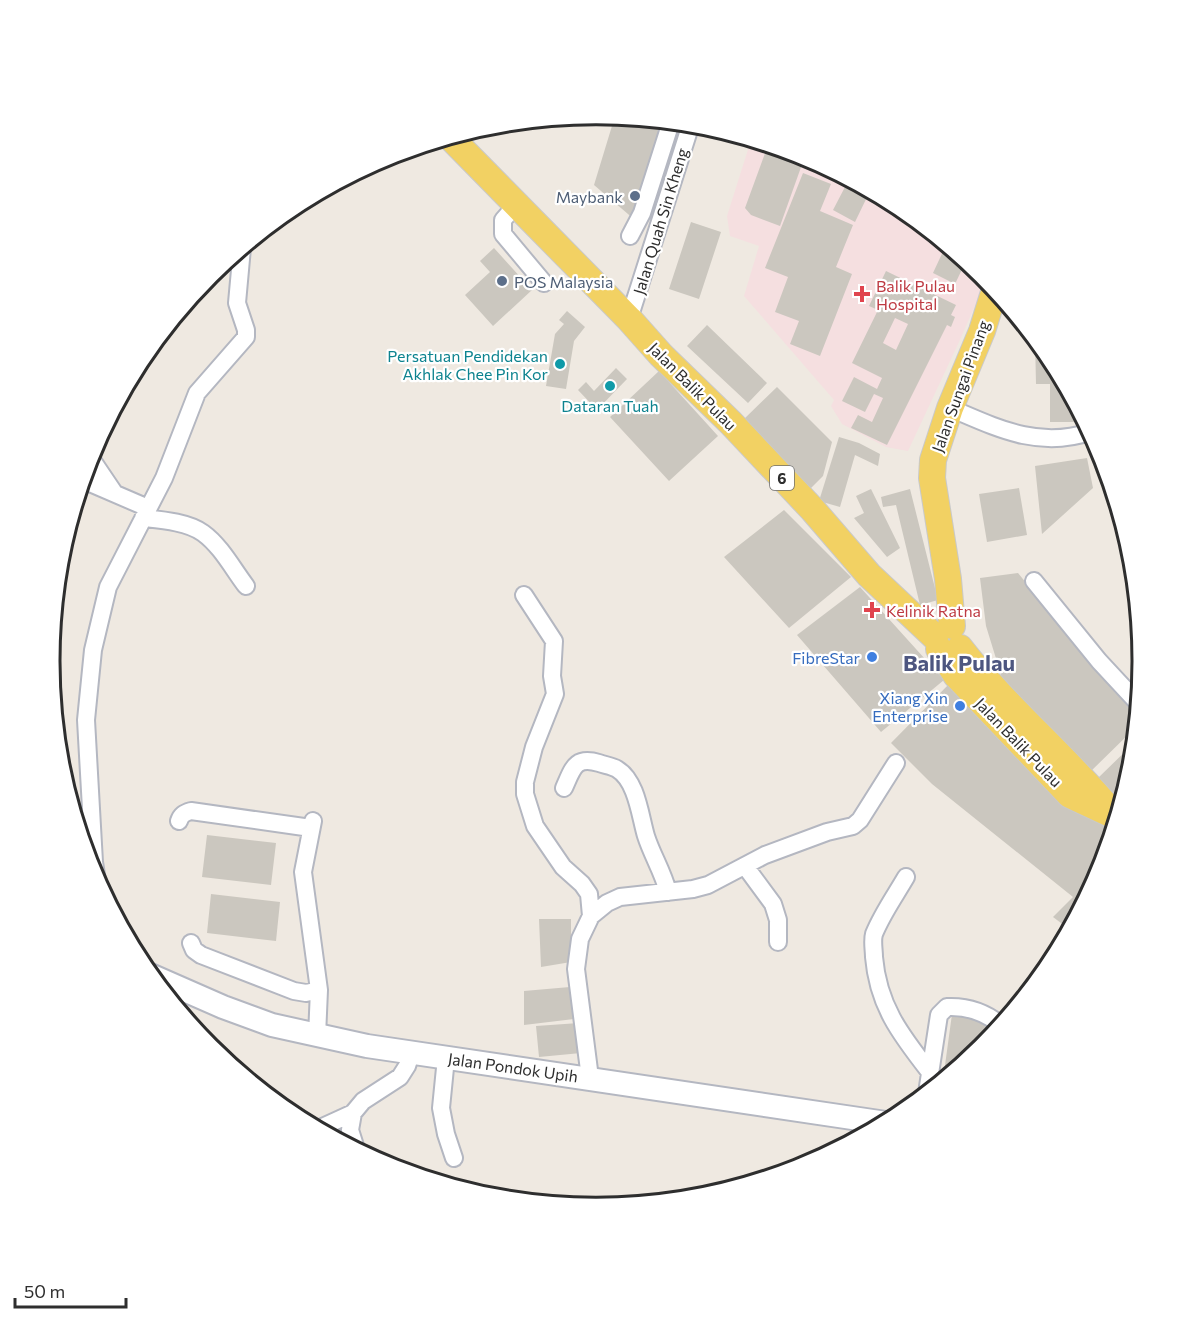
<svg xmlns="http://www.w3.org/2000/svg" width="1192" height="1322" viewBox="0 0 1192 1322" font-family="Commissioner,sans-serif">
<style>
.medical{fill:#f5dfe0}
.building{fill:#cbc7bf;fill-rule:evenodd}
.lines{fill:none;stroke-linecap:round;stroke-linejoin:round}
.minor-casing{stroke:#b4b7c1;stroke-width:20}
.secondary-casing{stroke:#b4b7c1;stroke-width:26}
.primary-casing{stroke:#c9c9c9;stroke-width:28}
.minor{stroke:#fff;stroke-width:16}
.secondary{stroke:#fff;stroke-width:22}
.primary{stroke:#f2d163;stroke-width:26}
.service-dot{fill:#5c6f8a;stroke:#fff;stroke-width:2}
.health-dot{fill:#e0444e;stroke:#fff;stroke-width:2}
.culture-dot{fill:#0f9aa8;stroke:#fff;stroke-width:2}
.shop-dot{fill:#3f7fe0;stroke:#fff;stroke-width:2}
.labels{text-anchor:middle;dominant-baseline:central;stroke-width:4.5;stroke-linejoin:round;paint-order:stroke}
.shield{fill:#fff;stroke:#6d6d6d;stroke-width:1.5}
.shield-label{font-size:15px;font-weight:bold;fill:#2e2e2e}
.service-label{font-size:16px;fill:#4e5e75;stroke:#fff;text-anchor:end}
.street-label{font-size:16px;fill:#2e2e2e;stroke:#fff}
.health-label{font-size:16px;fill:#be3a42;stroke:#fff;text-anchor:start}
.culture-label{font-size:16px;fill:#0d838f;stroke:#fff;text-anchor:end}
.shop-label{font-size:16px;fill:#366cbe;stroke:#fff;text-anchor:end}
.district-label{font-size:22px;font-weight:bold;fill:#4d5680;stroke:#fff}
.rim{fill:none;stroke:#2e2e2e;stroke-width:3}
</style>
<rect width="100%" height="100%" fill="#efe9e1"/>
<!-- medical -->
<path class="medical" d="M751,140L805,156L900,207L985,277L981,292L959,342L908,451L886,447L842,424L831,406L834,400L744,296L759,246L730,236L727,216Z"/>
<!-- building -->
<path class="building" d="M615,116L662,121L635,220L594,185Z
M768,145L805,156L780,226L751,215L745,208Z
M813,160L837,173L836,175L811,166Z
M803,173L831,184L820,211L853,225L836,267L852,274L820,356L790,344L799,321L775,312L788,277L765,268Z
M841,175L870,191L855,222L833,210L845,187L837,183Z
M691,222L721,232L699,299L669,289Z
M946,245L966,261L955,284L933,273Z
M494,248L532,290L493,326L465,295L490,272L480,261Z
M886,271L956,305L951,315L955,317L951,327L947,325L887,445L851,428L858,415L872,422L883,398L874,394L865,412L842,401L854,377L877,389L882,378L852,363L878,310L869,306ZM895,318L908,324L896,350L883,343Z
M567,311L585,327L574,341L566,389L546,386L555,334L564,324L559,320Z
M707,325L767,383L748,403L687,346Z
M1035,339L1051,358L1085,422H1050V384H1036Z
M616,368L627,379L597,410L578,390L586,382L594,391Z
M659,371L718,436L669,481L610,417Z
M777,387L832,442L823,476L810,489L743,420Z
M839,437L859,443L880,454L878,466L855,455L840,507L819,501Z
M1087,458L1093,488L1042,534L1035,466Z
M1019,488L1027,535L987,542L979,494Z
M871,489L900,548L887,557L854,518L864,513L856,496Z
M910,489L938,600L920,605L896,505L883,507L881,497Z
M784,510L851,577L789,628L724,557Z
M1018,573L1049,611L1138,709L1136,727L1088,774L1002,678L986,626L980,578Z
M860,587L944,680L881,732L797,635Z
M950,683L1055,792L1113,830L1101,870L1069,929L1053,917L1073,897L932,784L891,743Z
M1135,742L1132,768L1122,800L1097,779Z
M207,835L276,843L271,885L202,877Z
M211,894L280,902L276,941L207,933Z
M539,919H571V962L541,967Z
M570,987L574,1019L524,1025V991Z
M952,1014L992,1020L989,1039L982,1048L943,1080Z
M579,1023L581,1053L539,1057L536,1026Z"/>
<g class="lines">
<defs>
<path id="minor" d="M517,204L503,220V234L544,283
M630,236L642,213L671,122
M629,319L691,124
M950,408C997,428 1038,449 1090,432
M90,457L113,491
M83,480L148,508
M143,518C162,520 188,522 203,533C221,546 233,569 246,586
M1034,581L1099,661L1138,703
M524,595L554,641L552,676L555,694L534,747L525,782V794L535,826L563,867L582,884L589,894L591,916
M564,788C573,768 575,756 599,763C604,765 612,766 617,769C637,781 640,816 646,836C652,855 663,872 668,892
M179,821C181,815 184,813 191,811L311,828
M313,821L303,872L319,990L317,1036
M745,866L773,904L778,920V942
M906,877C895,896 882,914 874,934C872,941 874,950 874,957C878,1005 900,1034 929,1071
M97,881L94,862L86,720L93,650L108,587L164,478L197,393L246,337V330L237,303L242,248
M191,943L194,950L201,955L294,991L306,993L319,990
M446,1058L441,1108L446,1134L454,1158
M590,1078L576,969L580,939L591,916L607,903L620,897L693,889L708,885L765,855L827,832L853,826L860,820L896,763
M927,1093L939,1015L947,1007C967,1006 985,1012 1001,1025
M353,1113L350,1130L356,1149
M318,1129L353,1113L363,1101L400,1077L407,1066L411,1054"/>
<path id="secondary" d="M150,975L223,1007L272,1025L367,1046L886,1123"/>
<path id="primary" d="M450,137L629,319L661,355L731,423L813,510L869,575L935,637
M952,626L948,579L932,478L933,460L950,408L982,331L995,289
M960,648C1005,706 1063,754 1110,810
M939,649L956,675L1070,795L1117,817"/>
</defs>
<!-- minor casing -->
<use href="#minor" class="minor-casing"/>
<!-- secondary casing -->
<use href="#secondary" class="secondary-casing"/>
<!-- primary casing -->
<use href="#primary" class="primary-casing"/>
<!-- minor -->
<use href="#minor" class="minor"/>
<!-- secondary -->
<use href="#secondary" class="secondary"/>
<!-- primary -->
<use href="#primary" class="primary"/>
</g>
<!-- markers -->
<g class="service-dot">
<circle cx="635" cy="196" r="6"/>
<circle cx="502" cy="281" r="6"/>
</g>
<g class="health-dot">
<path d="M859 285h6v6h6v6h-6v6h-6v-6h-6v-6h6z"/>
<path d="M869 601h6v6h6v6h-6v6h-6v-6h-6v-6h6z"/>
</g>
<g class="culture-dot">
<circle cx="560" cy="364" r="6"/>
<circle cx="610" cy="386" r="6"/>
</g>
<g class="shop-dot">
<circle cx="872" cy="657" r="6"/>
<circle cx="960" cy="706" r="6"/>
</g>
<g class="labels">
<!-- shield labels -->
<rect class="shield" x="770" y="466" width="24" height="24" rx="4.5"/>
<g class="shield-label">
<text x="782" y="478">6</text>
</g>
<!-- service labels -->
<g class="service-label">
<text x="623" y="196">Maybank</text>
<text x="514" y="281" text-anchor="start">POS Malaysia</text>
</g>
<!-- street labels -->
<g class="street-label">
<text transform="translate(660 221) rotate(-73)">Jalan Quah Sin Kheng</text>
<text transform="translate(693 386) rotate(45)">Jalan Balik Pulau</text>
<text transform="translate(960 386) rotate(-70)">Jalan Sungai Pinang</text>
<text transform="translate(1019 742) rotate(46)">Jalan Balik Pulau</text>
<text transform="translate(513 1067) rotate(8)">Jalan Pondok Upih</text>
</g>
<!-- health labels -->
<g class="health-label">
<text x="876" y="285">Balik Pulau<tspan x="876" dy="18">Hospital</tspan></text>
<text x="886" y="610">Kelinik Ratna</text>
</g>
<!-- culture labels -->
<g class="culture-label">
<text x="548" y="355">Persatuan Pendidekan<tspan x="548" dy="18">Akhlak Chee Pin Kor</tspan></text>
<text x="610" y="405" text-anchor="middle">Dataran Tuah</text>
</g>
<!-- shop labels -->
<g class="shop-label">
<text x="860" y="657">FibreStar</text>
<text x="948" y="697">Xiang Xin<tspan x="948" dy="18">Enterprise</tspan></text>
</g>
<!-- district labels -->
<g class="district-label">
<text x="959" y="662">Balik Pulau</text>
</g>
</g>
<!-- crop -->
<path d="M0 0H1192V1322H0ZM60 661a536 536 0 1 1 1072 0a536 536 0 1 1-1072 0Z" fill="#fff" fill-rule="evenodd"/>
<path class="rim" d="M60 661a536 536 0 1 1 1072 0a536 536 0 1 1-1072 0Z"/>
<!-- scale -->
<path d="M15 1298v9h111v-9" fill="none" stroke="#2e2e2e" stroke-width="3"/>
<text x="24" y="1298" font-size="18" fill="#2e2e2e" stroke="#ffffff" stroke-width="4.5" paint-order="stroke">50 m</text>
</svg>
